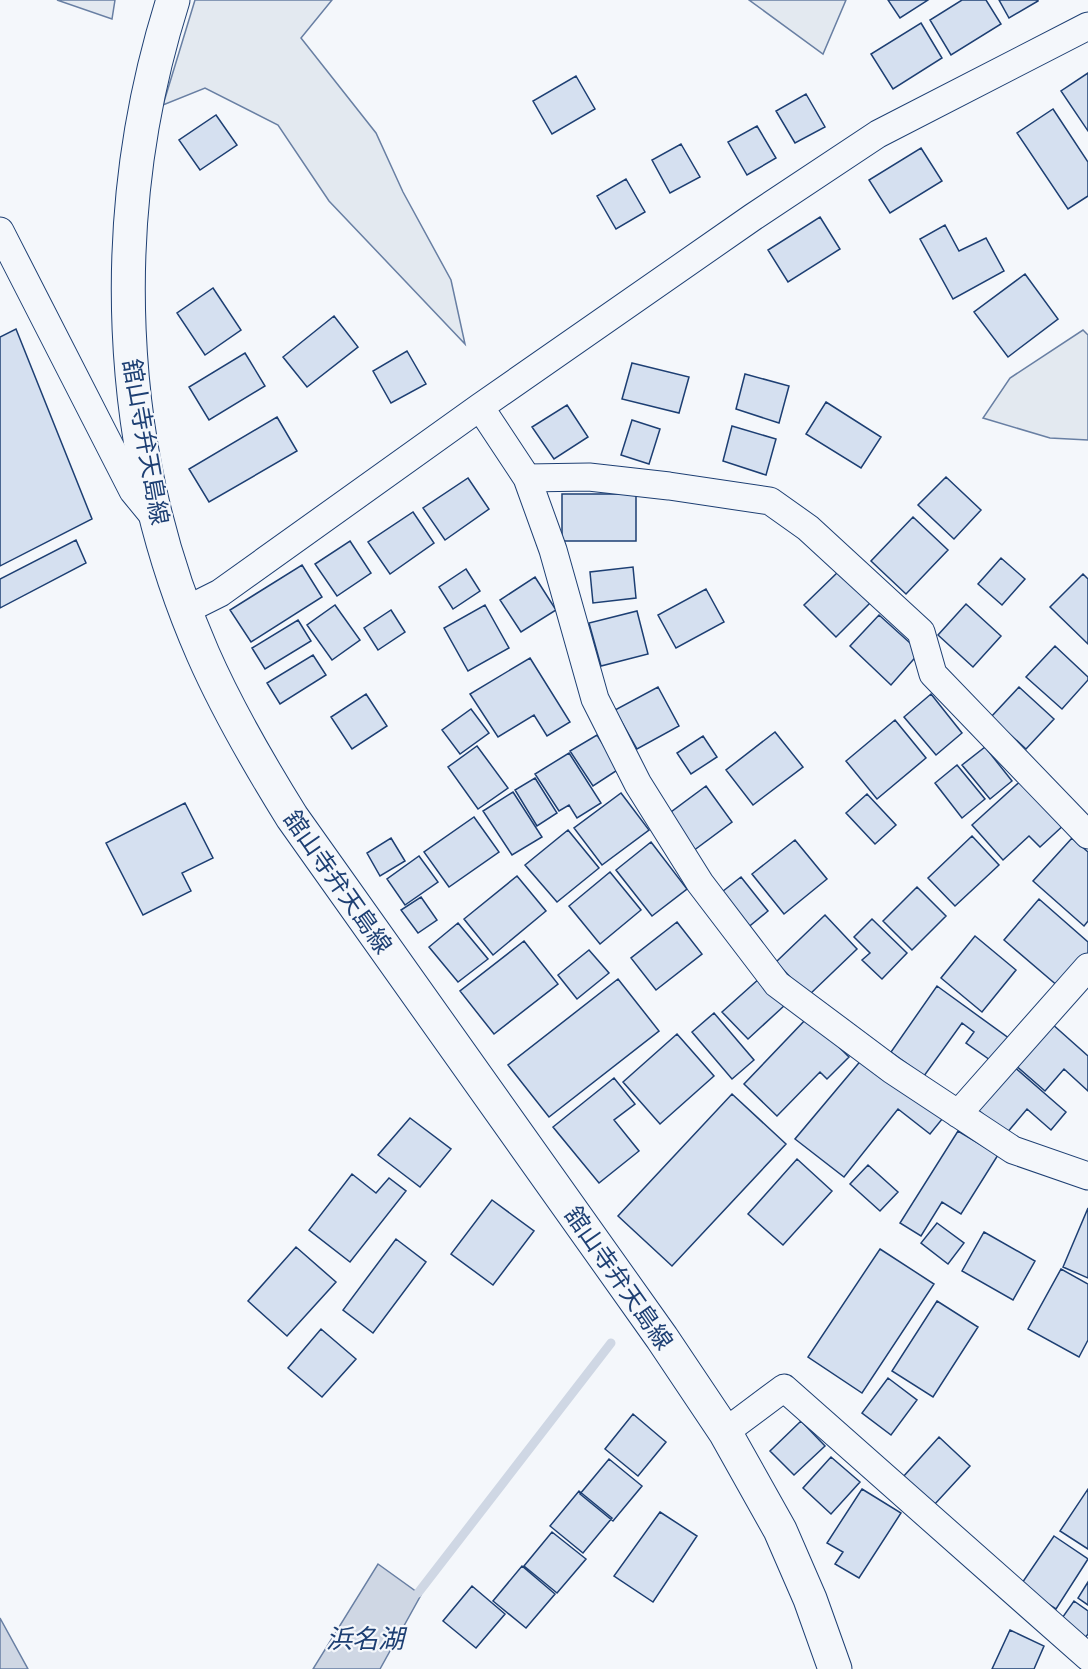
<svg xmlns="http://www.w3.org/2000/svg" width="1088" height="1669" viewBox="0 0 1088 1669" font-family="Jost,'Noto Sans JP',sans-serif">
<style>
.green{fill:#e3e9f0;stroke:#687fa3;stroke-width:1.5}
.water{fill:#cfd7e4;stroke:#687fa3;stroke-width:1.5}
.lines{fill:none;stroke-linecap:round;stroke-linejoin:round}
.stream{stroke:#cfd7e4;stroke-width:9}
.building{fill:#d5e0f0;stroke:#1d3f73;stroke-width:1.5}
.street-casing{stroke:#1d3f73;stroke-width:29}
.secondary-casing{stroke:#1d3f73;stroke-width:35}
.street{stroke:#f4f7fb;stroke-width:27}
.secondary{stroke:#f4f7fb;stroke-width:33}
.labels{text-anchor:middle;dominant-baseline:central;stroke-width:4.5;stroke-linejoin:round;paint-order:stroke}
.street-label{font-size:24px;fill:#1d3f73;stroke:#f4f7fb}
.water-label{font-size:26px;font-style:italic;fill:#1d3f73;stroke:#f4f7fb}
</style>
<rect width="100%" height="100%" fill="#f4f7fb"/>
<!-- green -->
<path class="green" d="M57,0H115L112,19Z
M195,0H332L301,38L376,133L403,192L451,280L465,344L329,201L278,125L205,88L163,105Z
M749,0H846L823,54Z
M1083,330L1088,335V440L1050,438L983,418L1010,378Z"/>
<!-- water -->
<path class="water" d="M378,1564L421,1595L380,1669H313Z
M0,1618L28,1669H0Z"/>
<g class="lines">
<!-- stream -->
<path class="stream" d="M418,1593L611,1343"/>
</g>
<!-- building -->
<path class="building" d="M888,0H928L900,18Z
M962,0H986L1001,24L951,55L930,20Z
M999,0H1038V1L1009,18Z
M921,23L942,58L893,89L871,54Z
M1088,73V131L1061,91Z
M576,76L595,109L552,134L533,101Z
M806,94L825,127L795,143L776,111Z
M1053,109L1088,162V196L1068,209L1017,133Z
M216,115L237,145L200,170L179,140Z
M757,126L776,158L747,175L728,142Z
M681,144L700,177L670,193L652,160Z
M921,148L942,181L890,213L869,180Z
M626,179L645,212L616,229L597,196Z
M820,217L840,249L788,282L768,250Z
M945,225L959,251L986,238L1004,271L953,299L920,239Z
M1025,274L1058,319L1008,357L974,312Z
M213,288L241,330L205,355L177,313Z
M334,316L358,347L307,387L283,357Z
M16,329L92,519L0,566V337Z
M407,351L426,384L391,403L373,371Z
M245,353L265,386L209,420L189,387Z
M632,363L689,377L679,413L622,399Z
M745,374L789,386L779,423L736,409Z
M826,402L881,437L861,468L806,434Z
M567,405L588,437L554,459L532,427Z
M277,417L297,451L209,502L189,469Z
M632,420L660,429L649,464L621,455Z
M732,426L776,439L766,475L723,461Z
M946,477L981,510L954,539L918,505Z
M468,478L489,509L445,540L423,508Z
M562,494H636V541H562Z
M413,512L434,543L390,574L368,542Z
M913,517L948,550L906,594L871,561Z
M76,540L86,563L0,608V579Z
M350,541L371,573L337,596L315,564Z
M1001,558L1025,579L1002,605L978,584Z
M302,565L322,597L251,642L230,610Z
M633,567L636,598L593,603L590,572Z
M466,569L480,591L453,609L439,587Z
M839,571L871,602L836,637L804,605Z
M1083,574L1088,579V644L1050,607Z
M535,577L556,610L521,632L500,600Z
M706,589L724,622L676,648L658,615Z
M966,604L1001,636L973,667L938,635Z
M335,605L360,640L332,660L307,625Z
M485,605L509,648L468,671L444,628Z
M391,610L405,632L378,650L364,628Z
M637,611L648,654L601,666L589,623Z
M879,615L920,652L891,685L850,646Z
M298,620L311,641L265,669L252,648Z
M1055,646L1088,677V680L1062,709L1026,677Z
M313,655L326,675L280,704L267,683Z
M530,658L570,722L547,736L534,715L498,737L470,694Z
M658,687L679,726L637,749L615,710Z
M1019,687L1054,719L1026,749L991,717Z
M366,694L387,726L352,749L331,717Z
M931,694L962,733L936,755L904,717Z
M471,709L489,733L460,754L442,730Z
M895,720L926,758L877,799L846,761Z
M775,732L803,767L753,805L726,770Z
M597,735L619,769L593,786L570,751Z
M703,736L717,757L691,774L677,753Z
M477,746L508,788L478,809L448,767Z
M985,747L1012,781L990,799L962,765Z
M569,753L601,803L577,818L569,805L559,811L535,774Z
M957,765L985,799L962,818L935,783Z
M1025,777L1066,823L1040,847L1029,836L1003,860L972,825Z
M535,778L557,813L537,826L515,790Z
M706,786L732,822L693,851L667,815Z
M513,792L542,837L512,855L483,811Z
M621,793L649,830L602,865L574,828Z
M867,794L896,825L875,844L846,813Z
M185,803L213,858L182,873L191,891L143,915L106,843Z
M474,817L499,852L449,887L424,852Z
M568,830L599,868L557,902L525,865Z
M972,836L999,865L955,906L928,878Z
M391,838L405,861L380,876L367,853Z
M1072,838L1088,852V921L1084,926L1033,881Z
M795,840L827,879L784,914L752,874Z
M651,842L687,889L652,916L616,870Z
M419,856L438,882L405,905L387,879Z
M610,872L641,910L600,944L569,906Z
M517,876L546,911L493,955L464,919Z
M741,877L768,911L746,929L718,895Z
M917,887L946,916L912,950L883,921Z
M421,897L437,920L418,933L401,910Z
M1039,899L1088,942V954L1059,987L1004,940Z
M825,915L857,949L808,996L776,962Z
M872,919L907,953L882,979L862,960L870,953L854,937Z
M677,922L702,954L656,990L631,958Z
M458,923L488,959L458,982L429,947Z
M975,936L1016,970L982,1012L941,978Z
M524,941L558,984L494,1034L460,991Z
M589,950L609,973L577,999L558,975Z
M760,978L785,1005L748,1039L722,1012Z
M618,979L659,1031L549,1117L508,1065Z
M937,986L1010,1039L993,1062L966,1043L974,1032L962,1023L924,1076L891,1052Z
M714,1013L754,1060L732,1079L692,1032Z
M808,1017L849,1057L827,1079L820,1072L777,1116L744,1084Z
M1051,1023L1088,1056V1091L1064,1069L1045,1091L1014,1064Z
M677,1034L714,1076L660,1124L623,1082Z
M863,1058L943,1118L930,1134L898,1109L844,1177L795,1139Z
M1013,1066L1066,1112L1051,1130L1027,1109L1006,1134L976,1108Z
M614,1078L635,1104L614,1120L639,1151L599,1183L553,1127Z
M732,1094L786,1144L672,1266L618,1216Z
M410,1118L451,1149L420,1187L378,1155Z
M958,1131L998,1155L961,1214L942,1202L921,1236L900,1223Z
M797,1159L832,1191L783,1245L748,1214Z
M868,1165L898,1192L880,1211L850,1184Z
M352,1174L376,1193L389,1178L406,1191L350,1262L309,1230Z
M492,1200L534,1231L493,1285L451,1254Z
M1088,1208V1278L1063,1267Z
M937,1223L964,1243L948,1264L921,1243Z
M984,1232L1035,1261L1013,1300L962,1271Z
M396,1239L426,1262L373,1333L343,1310Z
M296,1247L336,1282L287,1336L248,1301Z
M880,1249L934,1284L862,1393L808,1357Z
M1061,1269L1088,1284V1340L1079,1357L1028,1329Z
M937,1301L978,1327L933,1397L892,1371Z
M321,1329L356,1359L322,1397L288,1368Z
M888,1378L917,1400L891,1435L862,1413Z
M633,1414L666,1442L638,1476L605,1449Z
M801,1421L825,1446L794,1475L770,1451Z
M939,1437L970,1466L934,1505L903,1477Z
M831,1457L860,1482L831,1514L803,1488Z
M609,1459L642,1486L613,1521L580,1494Z
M862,1489L901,1513L859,1578L835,1564L843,1552L827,1543Z
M1088,1489V1549L1060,1531Z
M579,1491L612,1518L583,1553L550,1526Z
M660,1512L697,1536L653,1602L614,1576Z
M552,1532L586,1559L557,1593L524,1566Z
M1054,1536L1088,1559L1056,1609L1020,1586Z
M522,1566L555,1594L526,1628L493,1601Z
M1088,1582V1605L1078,1598Z
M472,1586L505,1614L476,1648L443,1621Z
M1074,1601L1088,1611V1634L1085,1638L1060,1621Z
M1010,1630L1044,1646L1034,1669H992Z"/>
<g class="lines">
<defs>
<path id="street" d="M0,231L133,491L156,519
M480,407L527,478L553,550L595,699L638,784L700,883L777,984L892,1070L1013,1150L1088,1176
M527,478L589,477L669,486L770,501L808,528L921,632L933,674L1088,835
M186,610L220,593L480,407L753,217L878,134L1088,26
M958,1114L1088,967
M725,1432L784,1388L1088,1657"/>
<path id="secondary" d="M173,0C106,212 113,449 203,654C228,711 259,764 292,817L662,1338L725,1432L780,1530L810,1599L835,1669"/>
</defs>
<!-- street casing -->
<use href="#street" class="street-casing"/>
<!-- secondary casing -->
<use href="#secondary" class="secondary-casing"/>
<!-- street -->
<use href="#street" class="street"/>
<!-- secondary -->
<use href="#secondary" class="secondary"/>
</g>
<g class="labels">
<!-- street labels -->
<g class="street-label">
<text transform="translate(146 442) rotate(80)">舘山寺弁天島線</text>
<text transform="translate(338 882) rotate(55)">舘山寺弁天島線</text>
<text transform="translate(619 1278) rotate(55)">舘山寺弁天島線</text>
</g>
<!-- water labels -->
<g class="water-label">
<text x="365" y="1639">浜名湖</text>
</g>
</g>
</svg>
